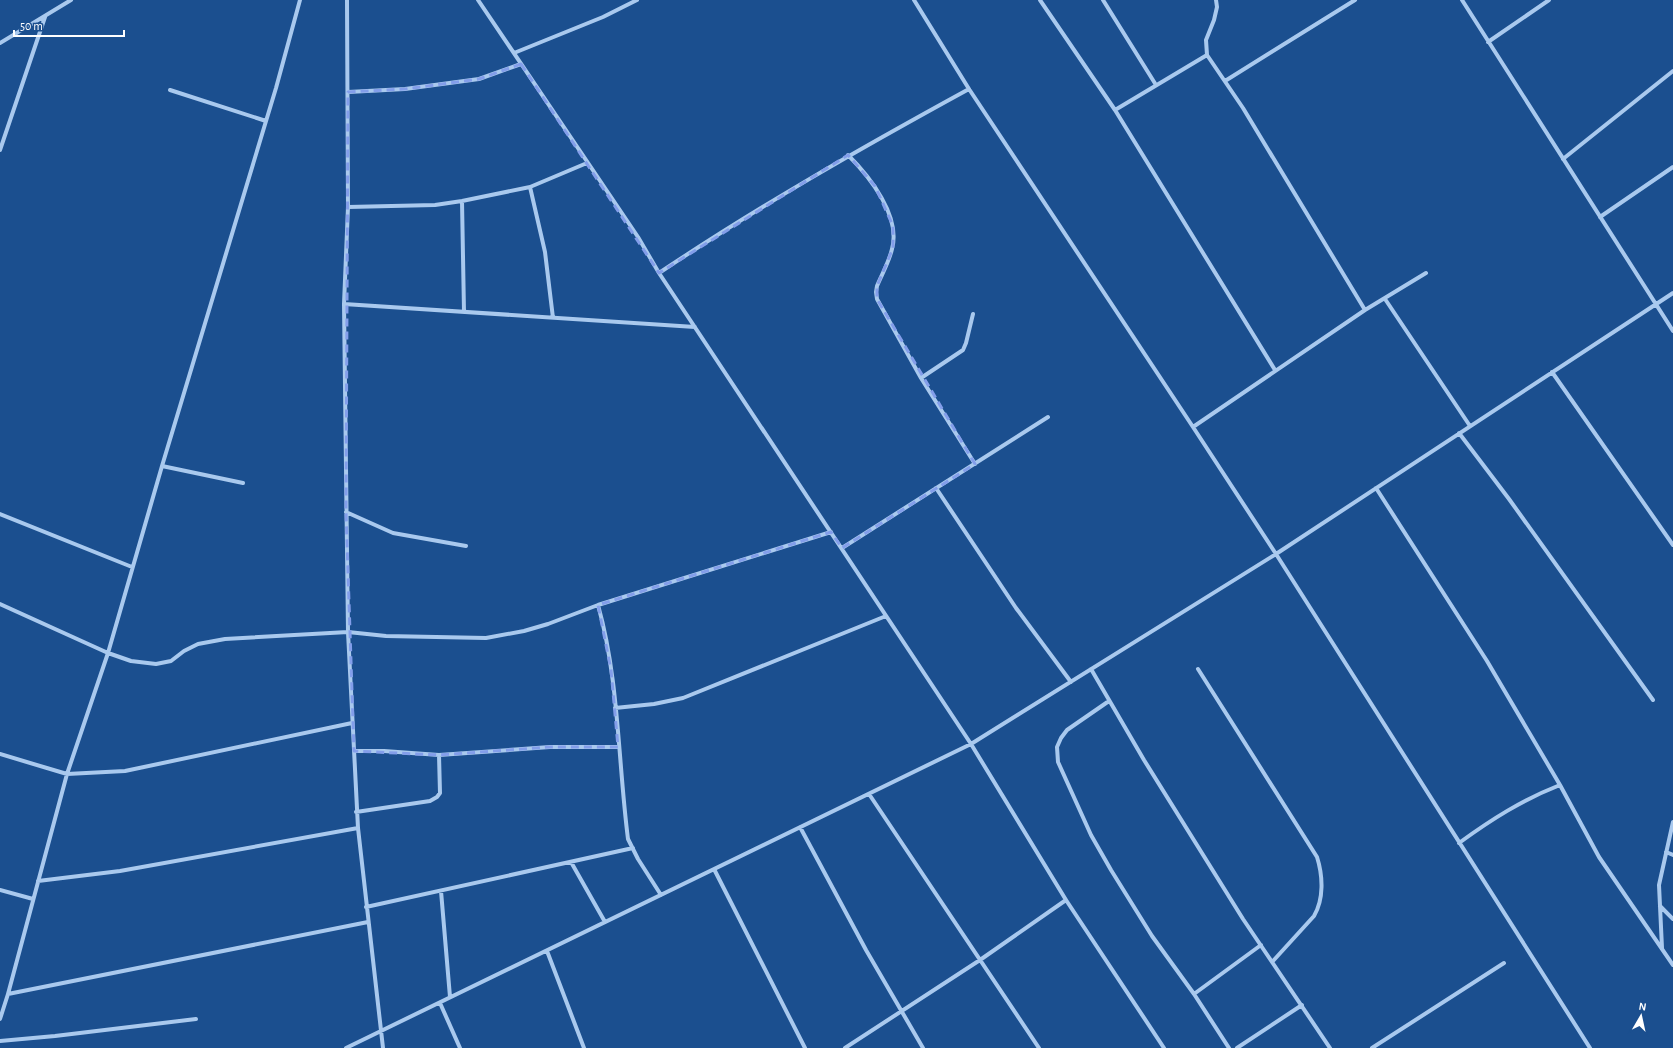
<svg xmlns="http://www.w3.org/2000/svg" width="1673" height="1048" viewBox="0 0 1673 1048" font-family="'Alegreya Sans',sans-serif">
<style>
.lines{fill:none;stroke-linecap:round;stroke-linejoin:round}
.minor{stroke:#a9c9ee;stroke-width:4}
.marked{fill:none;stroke:#839eea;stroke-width:3;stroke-dasharray:8 5;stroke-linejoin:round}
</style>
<rect width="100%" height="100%" fill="#1b4f8f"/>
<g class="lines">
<!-- minor -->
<path class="minor" d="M347,0L348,207L344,304L348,632L358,828L383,1048
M478,0L638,237L659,273L971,744L1066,900L1164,1048
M914,0L969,89L1193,427L1276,554L1590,1048
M1040,0L1115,110L1275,370
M1103,0L1156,85
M1216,0L1217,7L1214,20L1206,40L1207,55L1243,108L1365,310
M1462,0L1673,331
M1488,42L1549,0
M0,43L71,0
M514,53L603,17L637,0
M1225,81L1355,0
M170,90L266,121
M348,92L405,89L479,79L521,64
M1115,110L1207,55
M0,150L45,17
M848,155C870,177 901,216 892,249C889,262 882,274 877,286L876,292L877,299L921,378L975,464
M1563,159L1673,71
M530,187L545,252L553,318
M462,201L464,312
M348,207L435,205L462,201L530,187L587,163
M1600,217L1673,167
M659,273C759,206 863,147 969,89
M1385,299L1470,426
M344,304L695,327
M1552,372L1673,545
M921,378L963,350L966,343L973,314
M1193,427L1365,310L1426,273
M1459,433L1509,499L1653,700
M162,466L243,483
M936,488L1016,608L1071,682
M1376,488L1487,661L1560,785L1599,857L1673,965
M346,512L393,533L466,546
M0,514L132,567
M842,548L1048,417
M0,604L108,653L131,661L156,664L171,661L184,651L198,644L225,639L348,632L386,636L486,638L524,631L548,624L598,605L831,532
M598,605C619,679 618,762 628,839L638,859L661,895
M1091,669L1144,760L1243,919L1330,1048
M1198,669L1317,857C1323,876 1324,899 1314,916L1273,961
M1109,701L1067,730L1061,738L1057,747L1058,762L1091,835L1111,870L1152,936L1194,994L1229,1048
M615,708L654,704L683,698L886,616
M354,751H384L439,755
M0,754L67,774L125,771L352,723
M869,794L1039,1048
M356,812L430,801L437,797L440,793L439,755L550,747H618
M800,827L866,950L923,1048
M1459,843C1492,819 1522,800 1560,785
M1666,852L1673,855
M571,862L605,922
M714,869L805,1048
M38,881L120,871L358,828
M0,890L33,899
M441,891L450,997
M1660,906L1673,919
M366,907L633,848
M1662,948L1659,885L1673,822
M547,951L584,1048
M8,994L368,922
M1194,994L1261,945
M440,1003L460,1048
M0,1019L8,994L67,774L108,653L162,466L276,88L300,0
M0,1041L55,1036L196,1019
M346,1048L971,744L1276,554L1673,293
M845,1048L980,960L1066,900
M1237,1048L1302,1005
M1372,1048L1504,963"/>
</g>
<!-- marked area -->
<path class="marked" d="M521,64L659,273L848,155L875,186L893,226V248L877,286V299L975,464L842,548L831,532L598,605L611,670L618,747H550L439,755L354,751L346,512L348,92L405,89L479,79Z"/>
<!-- north arrow -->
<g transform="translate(1641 1016) rotate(9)" stroke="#1b4f8f" stroke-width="3" paint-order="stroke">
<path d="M0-3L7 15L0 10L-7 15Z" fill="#ffffff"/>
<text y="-6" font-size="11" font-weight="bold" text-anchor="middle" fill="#ffffff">N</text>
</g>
<!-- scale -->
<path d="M14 30v6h110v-6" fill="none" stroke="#ffffff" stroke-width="2"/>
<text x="20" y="30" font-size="12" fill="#ffffff" stroke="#1b4f8f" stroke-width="3" paint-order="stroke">50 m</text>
</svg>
